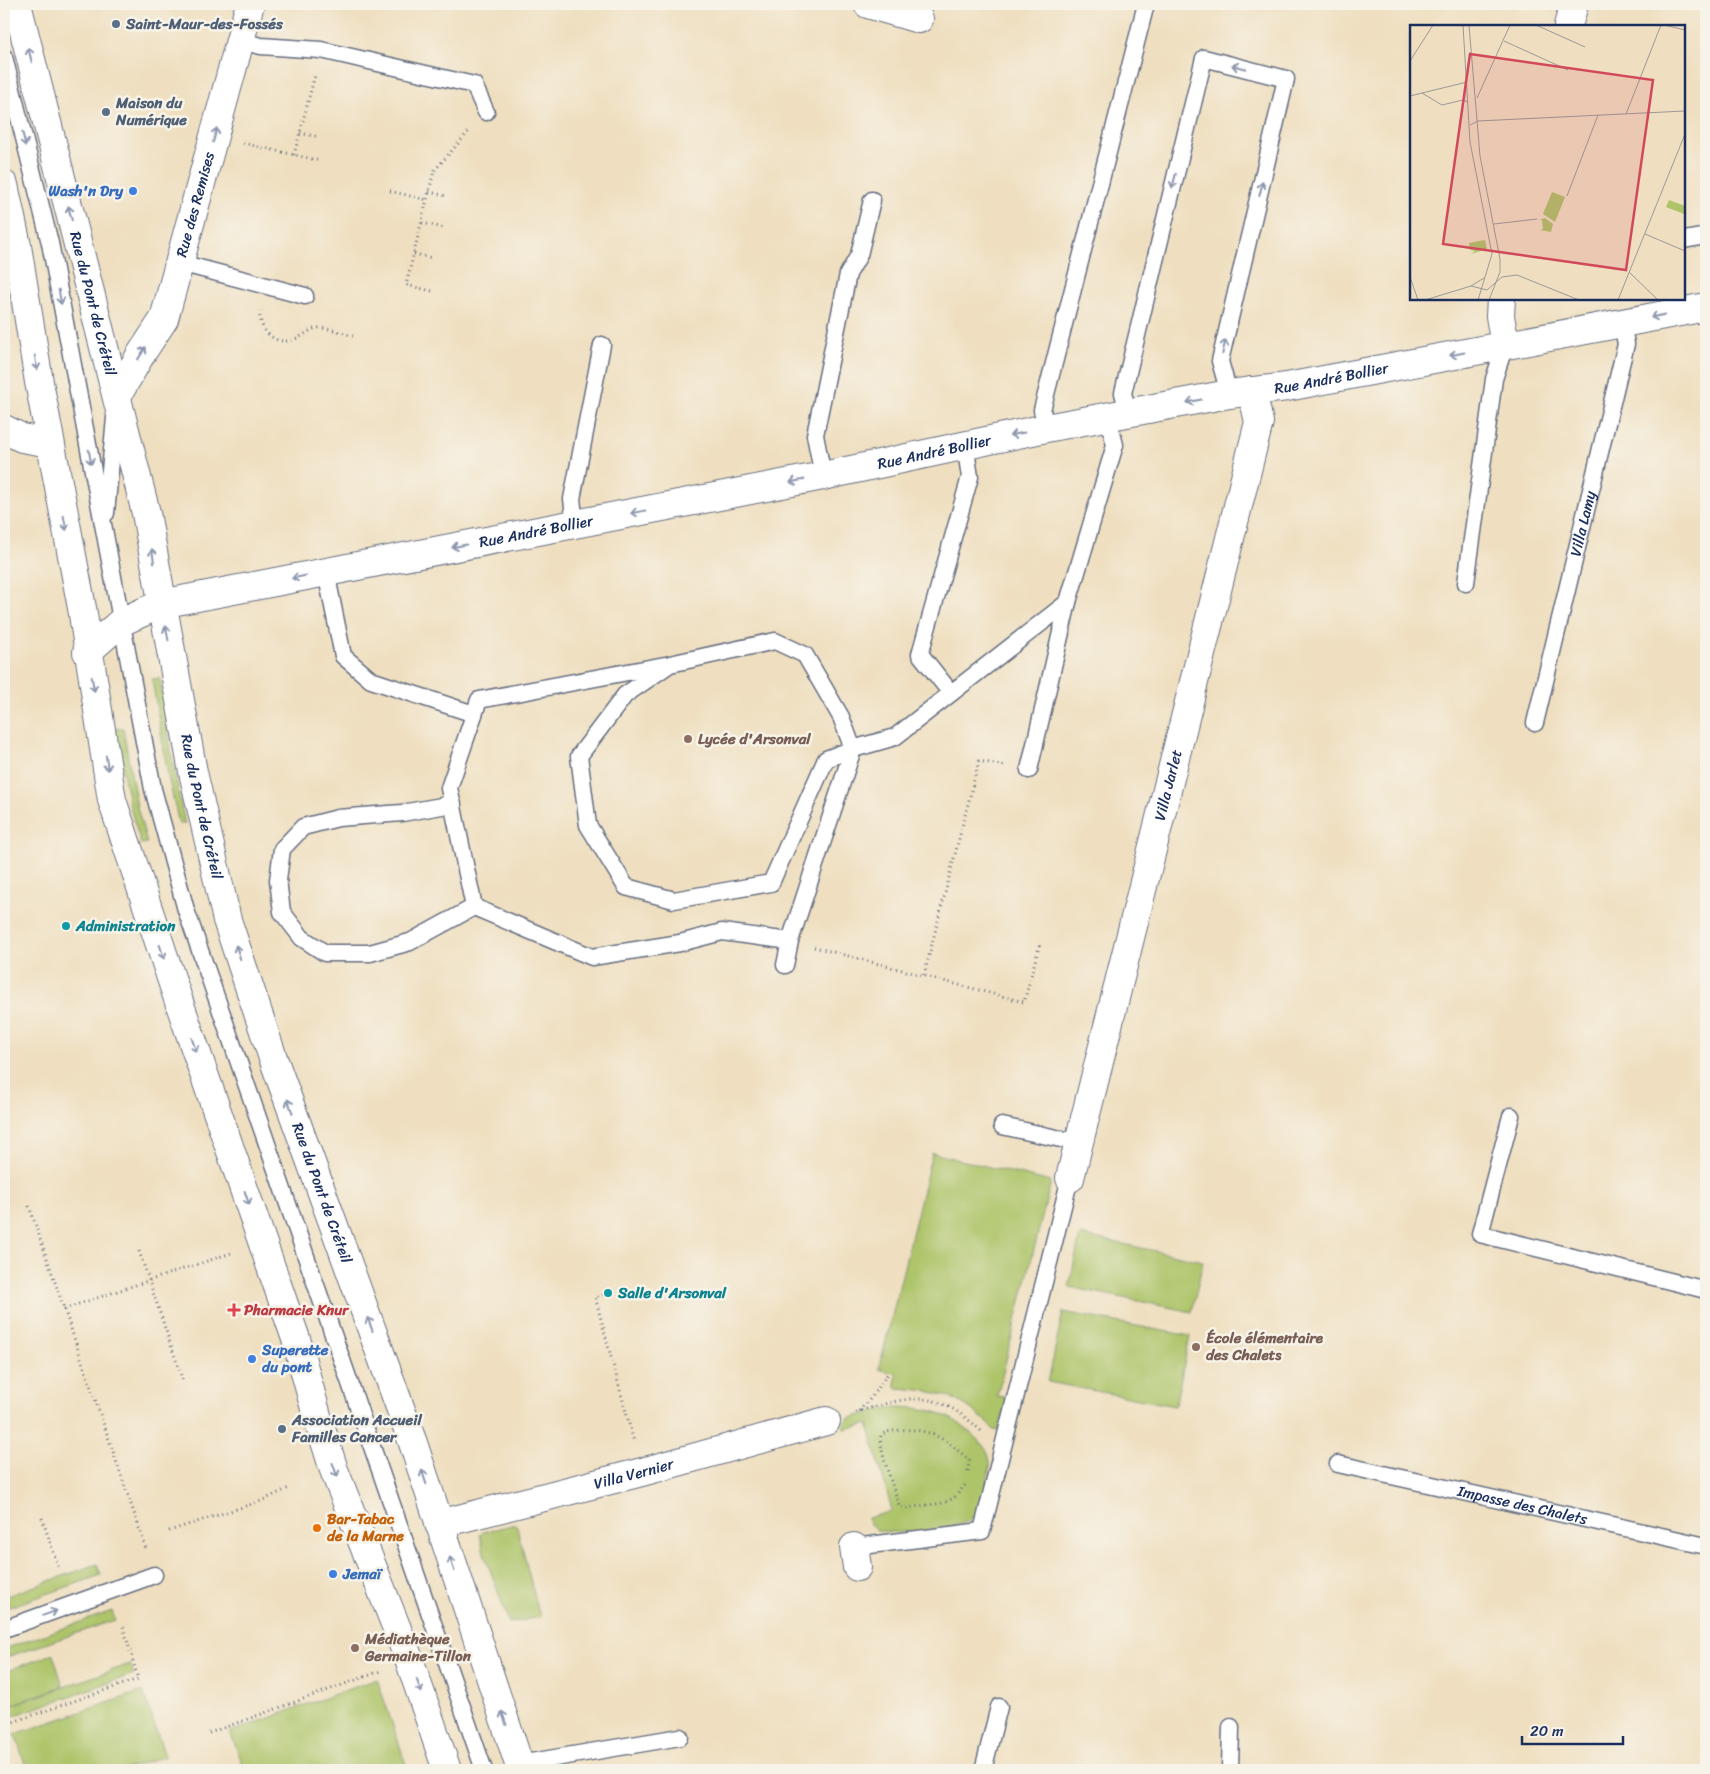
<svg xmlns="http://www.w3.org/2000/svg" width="1710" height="1774" viewBox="0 0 1710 1774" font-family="Sriracha,sans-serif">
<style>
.green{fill:#adc469;stroke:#647a64}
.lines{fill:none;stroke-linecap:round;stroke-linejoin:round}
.service-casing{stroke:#656d80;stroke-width:19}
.minor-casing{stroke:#656d80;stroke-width:30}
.tertiary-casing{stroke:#656d80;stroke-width:30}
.primary-casing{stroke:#656d80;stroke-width:30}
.path{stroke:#656d80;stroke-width:3;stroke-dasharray:1 4;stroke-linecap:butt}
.service{stroke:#fff;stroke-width:16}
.minor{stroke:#fff;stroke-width:28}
.tertiary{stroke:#fff;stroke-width:28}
.primary{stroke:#fff;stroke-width:28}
.oneway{stroke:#8d97ae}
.service-dot{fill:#5c6f8a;stroke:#f7f3e8;stroke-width:2}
.shop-dot{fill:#3f7fe0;stroke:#f7f3e8;stroke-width:2}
.education-dot{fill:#8d6e63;stroke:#f7f3e8;stroke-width:2}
.culture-dot{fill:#0f9aa8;stroke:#f7f3e8;stroke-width:2}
.health-dot{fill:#e0444e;stroke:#f7f3e8;stroke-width:2}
.food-dot{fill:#e8710a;stroke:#f7f3e8;stroke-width:2}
.labels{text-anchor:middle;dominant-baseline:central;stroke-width:5;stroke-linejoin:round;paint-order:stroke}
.service-label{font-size:15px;font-weight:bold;fill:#4e5e75;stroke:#f7f3e8;text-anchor:start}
.shop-label{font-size:15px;font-weight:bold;fill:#366cbe;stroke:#f7f3e8;text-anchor:start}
.street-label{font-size:15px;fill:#1b2f5e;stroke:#f7f3e8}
.education-label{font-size:15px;font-weight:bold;fill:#785e54;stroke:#f7f3e8;text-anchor:start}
.culture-label{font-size:15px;font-weight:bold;fill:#0d838f;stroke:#f7f3e8;text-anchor:start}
.health-label{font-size:15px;font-weight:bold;fill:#be3a42;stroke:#f7f3e8;text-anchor:start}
.food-label{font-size:15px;font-weight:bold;fill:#c56008;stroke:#f7f3e8;text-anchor:start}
.inset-road{fill:none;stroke:#9a9999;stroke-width:1}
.view{fill:#d1495b;fill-opacity:0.15;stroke:#d1495b;stroke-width:2.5}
.inset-edge{fill:none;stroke:#1b2f5e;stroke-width:2.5}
</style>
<rect width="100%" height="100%" fill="#f7f3e8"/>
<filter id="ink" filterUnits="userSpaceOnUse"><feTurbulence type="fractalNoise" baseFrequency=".02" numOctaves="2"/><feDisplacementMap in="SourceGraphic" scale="10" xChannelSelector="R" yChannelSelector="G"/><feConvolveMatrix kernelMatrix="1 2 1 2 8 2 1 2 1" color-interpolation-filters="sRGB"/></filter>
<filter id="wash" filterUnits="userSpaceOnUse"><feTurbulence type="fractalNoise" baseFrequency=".0096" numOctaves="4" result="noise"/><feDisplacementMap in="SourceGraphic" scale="20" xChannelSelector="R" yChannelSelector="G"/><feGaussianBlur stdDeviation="1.12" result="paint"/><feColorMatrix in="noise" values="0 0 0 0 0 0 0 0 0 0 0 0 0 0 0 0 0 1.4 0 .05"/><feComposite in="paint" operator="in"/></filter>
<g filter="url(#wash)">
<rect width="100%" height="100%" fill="#efdfc0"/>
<!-- green -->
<path class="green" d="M160,678L173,764L185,824H179L168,776L152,679Z
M123,728L137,807L147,843L141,844L131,811L114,729Z
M932,1153L1051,1182L997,1396L1009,1398L998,1431L994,1430C963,1397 942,1391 897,1388L895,1384L897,1374L879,1369Z
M1080,1235L1203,1261L1192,1312L1069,1287Z
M1063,1312L1190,1336L1175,1406L1048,1382Z
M897,1407C931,1408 950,1413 975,1437C984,1446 991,1454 990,1467C986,1483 985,1507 973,1518C959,1530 895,1536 877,1530C872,1527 869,1524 868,1518L892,1511L868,1424L844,1429L843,1426L847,1419L881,1409Z
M516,1524L540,1617L509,1623L484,1553L480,1534L483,1532Z
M97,1564L101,1575L4,1609V1597Z
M112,1611L115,1620L4,1658V1649Z
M53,1654L63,1686L12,1705L130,1664L134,1674L4,1719V1672Z
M377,1679L407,1767L400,1770H245L230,1732Z
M143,1691L165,1756L123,1770H27L15,1734Z"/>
</g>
<g filter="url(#ink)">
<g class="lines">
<defs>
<g id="service">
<path d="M241,41L261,46L321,50L474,85L486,112"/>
<path d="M4,57L50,243L153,789L186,910L484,1770"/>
<path d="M1684,240L1706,236"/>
<path d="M180,263L305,296"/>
<path d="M1128,412L1123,393L1204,58L1286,79L1220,361L1229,394"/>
<path d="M1046,428L1042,410L1146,4"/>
<path d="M823,476L815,435L848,274L859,255L872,200"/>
<path d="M106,513L115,418"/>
<path d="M575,523L572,499L602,345"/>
<path d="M326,572L343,656L371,680L474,714"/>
<path d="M1466,583L1494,379L1505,345"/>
<path d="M775,641L805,655L841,717L853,749L826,759L771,883L674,900L626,887L588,825L579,756L625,695L670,664Z"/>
<path d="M665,665L479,700L449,788L474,907L592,957L680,943L722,932L790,941"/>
<path d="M951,693L920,654L970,477L965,444"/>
<path id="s1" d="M1535,723L1626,344L1622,323"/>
<path d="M1029,770L1068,602L1115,445L1108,417"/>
<path d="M453,804L402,813L338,818L303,827L282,849L278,880L282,912L302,938L325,953H370L410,942L474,907"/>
<path d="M785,965L790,941L853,749L895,737L1068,602"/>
<path d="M1511,1116L1480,1234L1706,1290"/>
<path d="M1002,1126L1079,1143"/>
<path id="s2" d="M1338,1464L1706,1546"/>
<path d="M854,1547L982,1531L1070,1178"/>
<path d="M4,1629L154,1575"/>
<path d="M519,1764L680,1737"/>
<path d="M983,1770L999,1707"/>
<path d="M1230,1770L1231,1727"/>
</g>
<g id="minor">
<path d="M868,4L919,19"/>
<path d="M1568,26L1574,4"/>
<path d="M1501,299L1500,316L1505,345"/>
<path d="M4,429L22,438L50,443"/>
<path d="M87,652L121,622L161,604"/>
<path id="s3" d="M1070,1178L1259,422L1252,391"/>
<path id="s4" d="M439,1524L642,1472L826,1421"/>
<path d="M854,1547L857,1567"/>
</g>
<g id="tertiary">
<path id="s5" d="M117,396L141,354L164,319L250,4"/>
<path id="s6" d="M161,604L823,476L1046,428L1229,394L1287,387L1706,307"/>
</g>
<g id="primary">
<path id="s7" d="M17,4L146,513L193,772L227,920L273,1058L413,1443L521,1770"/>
<path d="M4,185L17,246L39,382L82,608L112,800L178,999L296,1339L317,1416L334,1470L409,1659L447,1770"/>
</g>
</defs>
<!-- service casing -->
<use href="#service" class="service-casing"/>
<!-- minor casing -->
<use href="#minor" class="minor-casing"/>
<!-- tertiary casing -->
<use href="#tertiary" class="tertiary-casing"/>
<!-- primary casing -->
<use href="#primary" class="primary-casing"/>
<!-- path -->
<path class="path" d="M300,133L319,137
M243,143L321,161
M294,155L315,75
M390,191L427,200
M429,192L447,196
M422,223L444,228
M414,254L432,258
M432,291L406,285L434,171L470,130
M260,311C258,330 275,347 295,339C304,336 309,329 319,328C330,328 343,333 353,336
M814,947L1024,1002L1040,943
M924,975L979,761L1005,766
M29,1206L147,1551
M139,1251L183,1381
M608,1293L595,1297L634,1442
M64,1309L234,1252
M859,1411L871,1398L889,1372
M856,1412C911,1396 935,1387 981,1431
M968,1471L969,1460
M965,1485L954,1498L943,1503L906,1508L901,1507L898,1503C894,1488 878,1448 881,1435C887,1431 893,1431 900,1430C932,1428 946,1440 969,1460H974
M42,1518L59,1569
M169,1531L261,1501L289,1488
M4,1725L138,1679L123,1626
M209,1733L381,1671"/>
<!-- service -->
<use href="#service" class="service"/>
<!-- minor -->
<use href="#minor" class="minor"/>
<!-- tertiary -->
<use href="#tertiary" class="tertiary"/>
<!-- primary -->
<use href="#primary" class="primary"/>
</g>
<!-- one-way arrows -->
<defs><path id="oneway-shaft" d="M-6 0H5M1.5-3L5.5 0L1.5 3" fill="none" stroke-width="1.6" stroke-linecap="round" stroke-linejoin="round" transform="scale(1.25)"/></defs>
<g class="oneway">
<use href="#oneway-shaft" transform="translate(30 55) rotate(-104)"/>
<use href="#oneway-shaft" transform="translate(1239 67) rotate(-166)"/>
<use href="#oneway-shaft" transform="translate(215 135) rotate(-75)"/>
<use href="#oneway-shaft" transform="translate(24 139) rotate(76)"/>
<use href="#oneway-shaft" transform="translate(1174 181) rotate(104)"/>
<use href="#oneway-shaft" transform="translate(1261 189) rotate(-77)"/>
<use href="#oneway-shaft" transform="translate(70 213) rotate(-104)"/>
<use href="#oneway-shaft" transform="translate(60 297) rotate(80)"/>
<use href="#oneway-shaft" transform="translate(1658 316) rotate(169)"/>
<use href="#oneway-shaft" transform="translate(1224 347) rotate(-77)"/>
<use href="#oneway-shaft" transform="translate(142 353) rotate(-58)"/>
<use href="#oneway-shaft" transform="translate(1457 354) rotate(169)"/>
<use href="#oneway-shaft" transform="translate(36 363) rotate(81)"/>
<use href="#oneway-shaft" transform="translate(1194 401) rotate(169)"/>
<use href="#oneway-shaft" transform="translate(1017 434) rotate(168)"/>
<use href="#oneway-shaft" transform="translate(90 457) rotate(80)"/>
<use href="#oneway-shaft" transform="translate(797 481) rotate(169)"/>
<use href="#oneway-shaft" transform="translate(638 512) rotate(169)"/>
<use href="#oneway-shaft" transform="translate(65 523) rotate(79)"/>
<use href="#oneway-shaft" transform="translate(459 546) rotate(169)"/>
<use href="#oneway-shaft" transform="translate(153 556) rotate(-99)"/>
<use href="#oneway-shaft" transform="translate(299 577) rotate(169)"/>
<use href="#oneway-shaft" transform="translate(167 633) rotate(-101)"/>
<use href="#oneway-shaft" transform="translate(93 684) rotate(79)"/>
<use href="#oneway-shaft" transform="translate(107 763) rotate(81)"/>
<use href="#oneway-shaft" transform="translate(162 952) rotate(72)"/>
<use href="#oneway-shaft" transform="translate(238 952) rotate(-108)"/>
<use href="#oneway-shaft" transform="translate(194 1045) rotate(71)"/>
<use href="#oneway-shaft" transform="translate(290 1106) rotate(-110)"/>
<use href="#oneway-shaft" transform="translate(247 1198) rotate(71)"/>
<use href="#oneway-shaft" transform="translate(370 1324) rotate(-110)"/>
<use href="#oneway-shaft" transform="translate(335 1470) rotate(70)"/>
<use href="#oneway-shaft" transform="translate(424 1477) rotate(-108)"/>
<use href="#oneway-shaft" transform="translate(452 1564) rotate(-109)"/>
<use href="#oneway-shaft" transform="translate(50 1613) rotate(-20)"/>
<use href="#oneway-shaft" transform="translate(419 1686) rotate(71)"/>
<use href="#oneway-shaft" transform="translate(504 1718) rotate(-109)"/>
</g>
</g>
<!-- markers -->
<g class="service-dot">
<circle cx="116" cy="24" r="5"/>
<circle cx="106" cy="112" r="5"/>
<circle cx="282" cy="1429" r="5"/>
</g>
<g class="shop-dot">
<circle cx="133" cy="191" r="5"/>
<circle cx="252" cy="1359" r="5"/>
<circle cx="333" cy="1574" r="5"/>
</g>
<g class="education-dot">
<circle cx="688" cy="739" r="5"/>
<circle cx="1196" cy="1347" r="5"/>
<circle cx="355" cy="1648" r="5"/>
</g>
<g class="culture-dot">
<circle cx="66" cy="926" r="5"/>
<circle cx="608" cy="1293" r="5"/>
</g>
<path class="health-dot" d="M231.5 1302.5h5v5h5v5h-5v5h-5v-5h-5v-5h5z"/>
<circle class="food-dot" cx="317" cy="1528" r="5"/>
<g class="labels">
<!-- service labels -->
<g class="service-label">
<text x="126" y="24">Saint-Maur-des-Fossés</text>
<text x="116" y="103">Maison du<tspan x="116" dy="17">Numérique</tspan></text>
<text x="292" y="1420">Association Accueil<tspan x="292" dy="17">Familles Cancer</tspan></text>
</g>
<!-- shop labels -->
<g class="shop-label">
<text x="123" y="191" text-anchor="end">Wash'n Dry</text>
<text x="262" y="1350">Superette<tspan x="262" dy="17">du pont</tspan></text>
<text x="343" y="1574">Jemaï</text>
</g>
<!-- street labels -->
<g class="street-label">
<text stroke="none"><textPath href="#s5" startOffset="209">Rue des Remises</textPath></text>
<text stroke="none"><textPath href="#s7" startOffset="309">Rue du Pont de Créteil</textPath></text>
<text stroke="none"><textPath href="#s6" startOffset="1192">Rue André Bollier</textPath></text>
<text stroke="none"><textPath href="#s6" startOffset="788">Rue André Bollier</textPath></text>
<text stroke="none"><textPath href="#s1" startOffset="205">Villa Lamy</textPath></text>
<text stroke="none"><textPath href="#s6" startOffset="382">Rue André Bollier</textPath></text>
<text stroke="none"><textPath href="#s3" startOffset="405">Villa Jarlet</textPath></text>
<text stroke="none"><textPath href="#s7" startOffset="824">Rue du Pont de Créteil</textPath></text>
<text stroke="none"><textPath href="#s7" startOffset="1229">Rue du Pont de Créteil</textPath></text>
<text stroke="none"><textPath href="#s4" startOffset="201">Villa Vernier</textPath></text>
<text stroke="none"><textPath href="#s2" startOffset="189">Impasse des Chalets</textPath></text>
</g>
<!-- education labels -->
<g class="education-label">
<text x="698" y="739">Lycée d'Arsonval</text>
<text x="1206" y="1338">École élémentaire<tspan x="1206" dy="17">des Chalets</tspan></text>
<text x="365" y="1639">Médiathèque<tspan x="365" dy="17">Germaine-Tillon</tspan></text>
</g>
<!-- culture labels -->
<g class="culture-label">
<text x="76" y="926">Administration</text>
<text x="618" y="1293">Salle d'Arsonval</text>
</g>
<!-- health labels -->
<g class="health-label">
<text x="244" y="1310">Pharmacie Knur</text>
</g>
<!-- food labels -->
<g class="food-label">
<text x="327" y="1519">Bar-Tabac<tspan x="327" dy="17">de la Marne</tspan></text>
</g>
</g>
<!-- overview -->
<g transform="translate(1410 25)">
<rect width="275" height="275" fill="#efdfc0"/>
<path d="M142,167L155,172L145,197L133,189ZM259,175L275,181L274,189L256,182ZM135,193L143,199L141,207L130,205L133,204L132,195H129ZM75,215L77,224L61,229L65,226L60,225L59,218Z" fill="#adc469"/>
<path class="inset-road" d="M53,0L60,117L82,229L68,275M59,0L70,131L90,234V247L79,275M126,0L175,22M254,0L275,5M94,16L158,45M0,36L23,0M12,68L32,80L53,75L58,77M0,71L57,57M67,73L100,0M216,89L251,0M60,100L68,96L275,86M157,171L188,90M84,199L127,194M235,209L275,226M219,247L248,275M0,252L8,275M61,261L77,265L92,252L107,250L169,275M15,275L61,261L74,253M208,275L275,109"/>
<path class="view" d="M60,29L243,55L216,245L33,219Z"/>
<rect width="275" height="275" class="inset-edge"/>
</g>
<!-- margin -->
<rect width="1710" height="1774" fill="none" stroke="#f7f3e8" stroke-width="20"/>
<!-- scale -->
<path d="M1522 1736v8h101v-8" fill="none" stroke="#1b2f5e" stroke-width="2.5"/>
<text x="1530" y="1736" font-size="15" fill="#1b2f5e" stroke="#f7f3e8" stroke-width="4" paint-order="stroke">20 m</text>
</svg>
